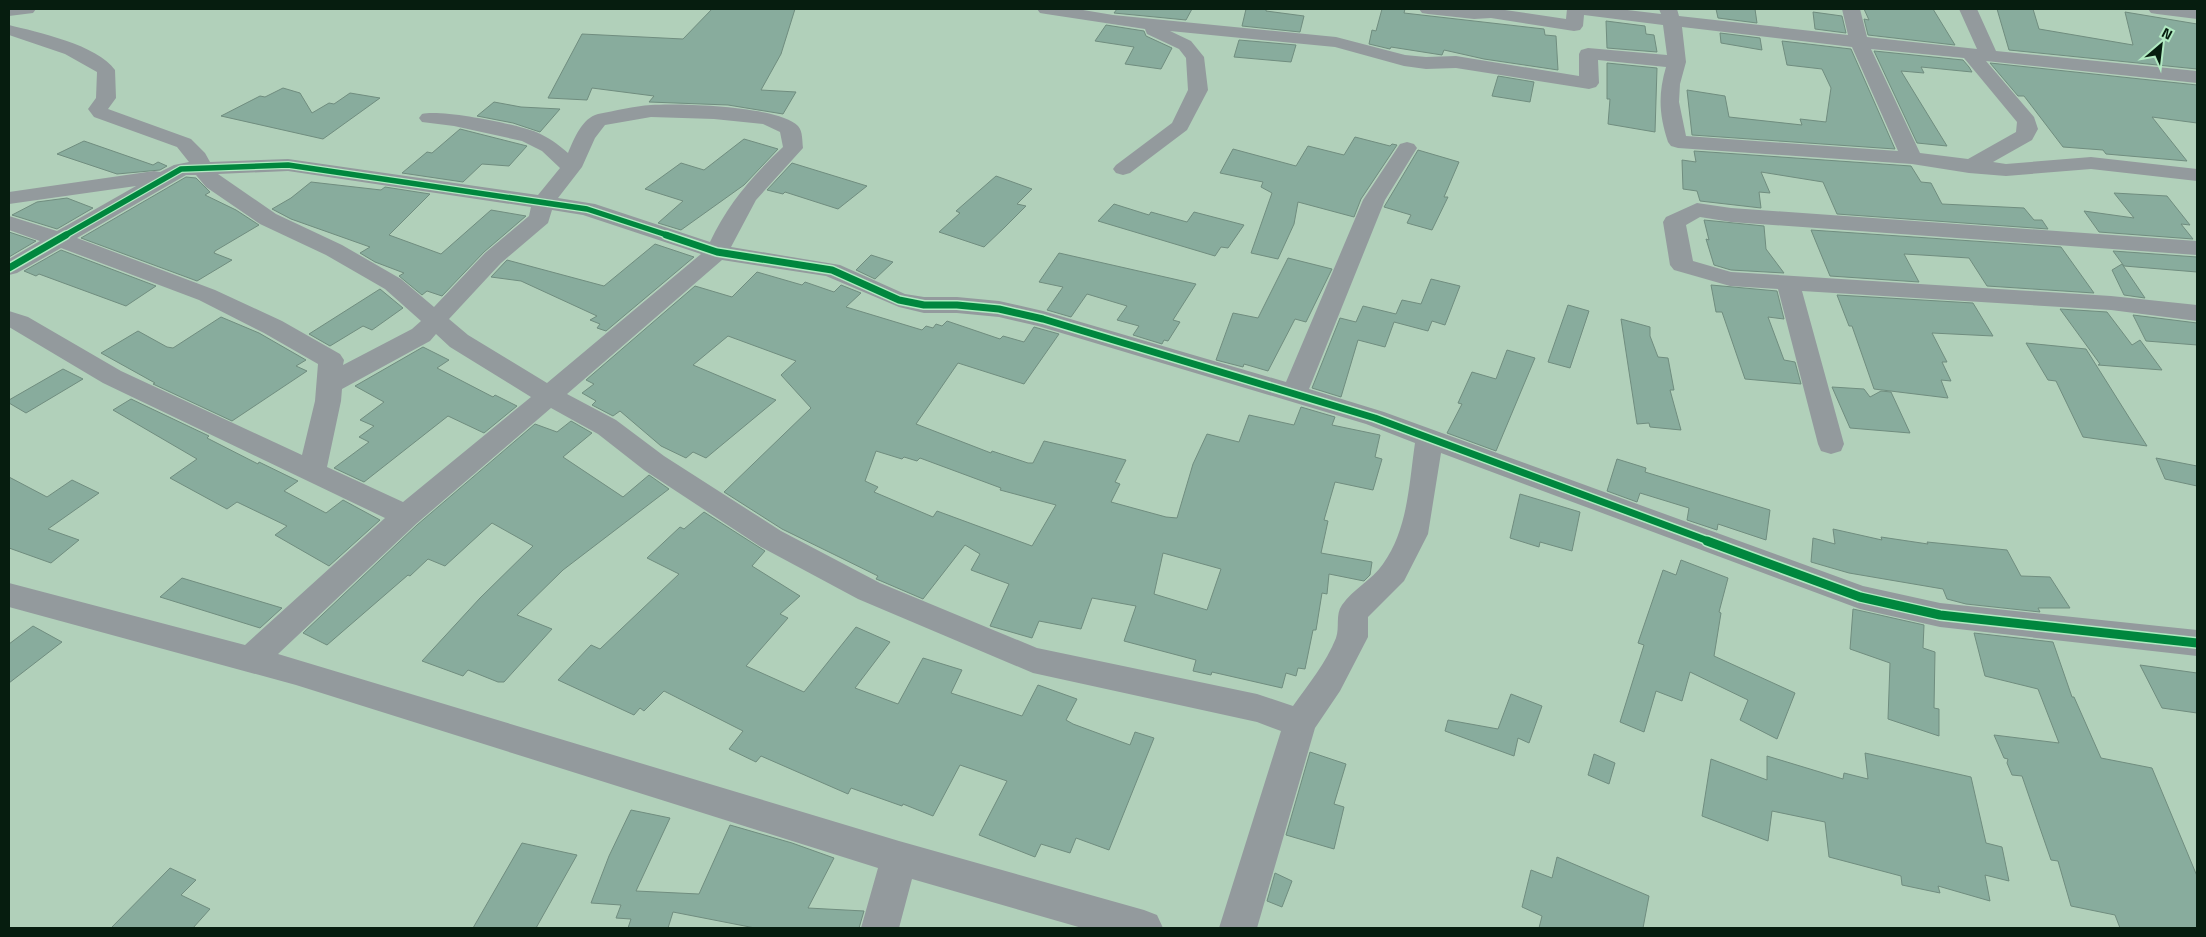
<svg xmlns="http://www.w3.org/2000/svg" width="2206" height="937" viewBox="0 0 2206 937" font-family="'Titillium Web',sans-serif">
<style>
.building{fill:#88ac9d;stroke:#708d7f;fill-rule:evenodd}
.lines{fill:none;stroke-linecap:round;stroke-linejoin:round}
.minor{fill:#939a9d;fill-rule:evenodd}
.cycleway-far2-casing{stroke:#b1eac2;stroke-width:8}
.cycleway-far1-casing{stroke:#b1eac2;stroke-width:10}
.cycleway-casing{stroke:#b1eac2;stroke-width:12}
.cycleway-far2{stroke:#00873e;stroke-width:5.5}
.cycleway-far1{stroke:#00873e;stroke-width:7}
.cycleway{stroke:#00873e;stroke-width:9}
</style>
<rect width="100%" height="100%" fill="#b1d0ba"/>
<!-- building -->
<path class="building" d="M712,9H795L781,54L761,90L796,92L783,114L728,105L649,102L654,96L592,88L587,100L548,98L582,34L683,39Z
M1117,9H1192L1186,20L1114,13Z
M1246,9H1266V11L1304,16L1300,32L1242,26Z
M1382,9H1405L1404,13L1544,29L1545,35L1556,36L1558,70L1484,59L1444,50L1442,55L1391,47L1390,49L1369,44L1372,30L1376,31Z
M1716,9H1755L1757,23L1718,18Z
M1864,9H1933L1955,45L1868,35L1864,19L1869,20Z
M1997,9H2033L2039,29L2133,45L2125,12L2197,24V69L2009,50Z
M1813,12L1842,16L1846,33L1815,29Z
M1606,21L1645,26L1646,34L1654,35L1657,52L1607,48Z
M1106,25L1144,31L1146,36L1172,48L1161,69L1125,64L1134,47L1095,41Z
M1720,33L1760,38L1762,50L1721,43Z
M1239,40L1296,45L1291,62L1234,57Z
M1782,41L1851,49L1895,149L1692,135L1687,90L1725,96L1729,117L1802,125L1800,119L1826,122L1831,88L1822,69L1787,65Z
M1874,51L1963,60L1969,67L1972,72L1921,67L1924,73L1901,71L1947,146L1917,143Z
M1607,63L1657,68L1655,132L1608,124L1610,99H1607Z
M1990,63L2197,85V123L2152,117L2187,161L2106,154L2103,150L2063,147L2024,96H2018Z
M1498,76L1534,82L1530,102L1492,96Z
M283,88L300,93L312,113L329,103L334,104L350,93L380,98L323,139L221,116L260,96L265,97Z
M494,102L521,107L560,109L540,132L513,123L477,116Z
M460,129L527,146L509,166L482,164L463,182L402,173L427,152L432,153Z
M1355,137L1390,146L1392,144L1397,145L1361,199L1354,217L1298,202L1294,224L1278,259L1251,253L1272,193L1261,187L1263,182L1220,173L1233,149L1296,166L1308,146L1344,155Z
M744,139L778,149L744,185L681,230L658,223L683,201L645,189L681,163L704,170Z
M84,141L153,165L158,162L167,166L160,170L117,174L57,154Z
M1418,150L1459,162L1444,197H1448L1432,230L1407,223L1411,215L1384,207Z
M1694,151L1911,166L1921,182L1931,183L1942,204L2024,208L2034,220H2042L2048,229L1837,214L1823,182L1761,172L1770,193L1759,192L1761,208L1700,201L1697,191L1683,189L1682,160L1696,162Z
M792,163L867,186L838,209L785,192L783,194L767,190Z
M996,176L1032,189L1017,204L1026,206L1005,227L984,247L939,232L960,213L956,211Z
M186,177L196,178L210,192L205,195L236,210L259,225L215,251L214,253L232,260L197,281L81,238Z
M311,182L381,190L385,187L430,194L389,235L441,254L491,210L526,216L484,252L442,296L427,291L422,295L399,276L404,273L375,262L360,253L370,247L291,219L272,209L291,198Z
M2114,193L2167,196L2190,225L2181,224L2193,239L2099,232L2084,211L2134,218Z
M67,198L93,208L57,229L12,215L37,202Z
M1114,204L1149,215L1151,212L1187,222L1194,212L1244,225L1228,248L1221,247L1215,256L1098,221Z
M1704,220L1764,226L1766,249L1784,273L1731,270L1714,265L1706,239L1709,240Z
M1811,230L2061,247L2094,293L1987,286L1969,258L1922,255L1904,254L1919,282L1830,276Z
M9,232L36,241L9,257Z
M655,244L694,257L606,331L597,328L600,324L590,320L597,316L521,281L491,277L507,260L604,286Z
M61,250L156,286L126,306L39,274L36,276L24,271Z
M2113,251L2197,257V272L2124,266Z
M1059,253L1196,284L1173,320L1180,322L1168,341L1164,340L1162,344L1133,335L1139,326L1117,320L1127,306L1087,294L1071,317L1047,310L1063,287L1039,282Z
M871,255L893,262L875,279L856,270Z
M1288,258L1332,269L1306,322L1295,319L1268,371L1244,364L1243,367L1216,360L1233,313L1258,318Z
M2122,264L2145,298L2124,295L2112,270Z
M757,272L802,285L805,282L834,292L841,285L861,293L846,307L922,330L926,326L933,328L936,324L942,326L947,321L1000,339L1003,336L1024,342L1034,327L1059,334L1024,384L958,363L916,424L991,453L992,451L1028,463H1033L1044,441L1126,460L1115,482L1120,484L1111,502L1166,517L1177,518L1193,464L1207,434L1239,442L1249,415L1294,425L1301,407L1335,417L1332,425L1380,435L1375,457L1382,459L1373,490L1335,482L1324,520L1328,521L1321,553L1372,562L1370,575L1364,581L1329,574L1327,594L1322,593L1316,630H1313L1305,669L1298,668L1296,676L1286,673L1282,688L1212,672L1211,675L1193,671L1196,660L1124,641L1136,606L1092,598L1081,629L1039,621L1032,638L990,626L1009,584L971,570L980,554L965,545L923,599L881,581L876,579L878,576L782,529L724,492L811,408L781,375L796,361L728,336L693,365L776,400L706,458L693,452L686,458L661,446L620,411L613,416L592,405L596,401L582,393L594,384L586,380L695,286L732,297ZM876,451L902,459L904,457L917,461L920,458L1001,488L1000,490L1056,505L1032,546L937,511L933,517L874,492L878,487L865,481ZM1163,553L1221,569L1207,610L1154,594Z
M1431,279L1460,286L1445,325L1432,321L1428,331L1394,322L1385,347L1358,340L1341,397L1312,388L1340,318L1356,322L1363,306L1396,314L1402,300L1421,304Z
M1711,285L1777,291L1784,319L1768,317L1784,360L1795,362L1801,384L1745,379L1722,312H1716Z
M380,289L403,308L372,330L363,326L330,346L309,334Z
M1837,295L1973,303L1993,336L1932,333L1947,362H1942L1951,381L1941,380L1948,398L1874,389L1852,326H1849Z
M1568,305L1589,311L1570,368L1548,362Z
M2060,309L2107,312L2132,345L2140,340L2162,370L2098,365L2100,364Z
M2133,315L2197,323V345L2146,341Z
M221,317L259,333L306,360L296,366L307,371L232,421L153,384L155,383L101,353L138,331L167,347L173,348Z
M1621,319L1650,327V336L1658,357L1668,358L1674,390H1670L1681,430L1650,427L1649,423L1637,424Z
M2026,343L2086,349L2147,446L2083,437L2056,381L2048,380Z
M423,347L449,360L437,368L493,397L495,395L517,406L484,433L448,416L364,482L334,468L369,442L359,437L374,426L360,420L384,402L355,386Z
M1507,350L1535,358L1496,451L1447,433L1462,404L1458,403L1472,372L1496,379Z
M63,369L83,379L26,413L9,403V400Z
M1832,387L1864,389L1870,397L1881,391L1891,392L1910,433L1850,428Z
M131,399L209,436L207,438L258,464L259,462L298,481L284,491L326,513L343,500L380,520L329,566L275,535L287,526L237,502L227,509L170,478L197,459L113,410Z
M571,421L592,433L563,457L623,497L649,475L669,489L563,570L517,615L552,629L504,682H498L468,670L463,676L422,661L480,598L533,546L492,523L445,566L428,559L410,576L408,575L327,645L303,633L417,525L535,424L557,432Z
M2156,458L2197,466V486L2165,479Z
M1617,459L1646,468L1645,472L1770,510L1766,540L1718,524L1717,530L1687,520L1689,508L1640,493L1637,502L1607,491Z
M9,477L47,497L72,480L99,493L48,529L79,540L51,563L9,548Z
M1520,494L1580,512L1572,551L1540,542L1539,547L1510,538Z
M704,512L765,551L752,566L800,596L780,614L788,618L746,666L804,692L856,627L890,642L855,688L898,704L923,658L962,670L951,693L1022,716L1038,685L1077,699L1066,720L1073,724L1130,745L1135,732L1154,738L1109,850L1076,838L1070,853L1041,844L1035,857L979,835L1007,781L960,765L933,816L903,804L902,806L851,788L848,794L761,756L756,762L729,749L743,731L664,691L644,711L640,708L634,715L558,680L591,645L600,649L679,574L647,558L680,527L684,529Z
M1833,529L1882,540L1881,537L1928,544L1927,542L2007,550L2021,576L2050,577L2070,608H2038L2040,612L1966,604L1947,599L1943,589L1849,573L1811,562L1813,538L1835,544Z
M1681,560L1728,578L1719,612L1721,613L1714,656L1795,693L1777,739L1740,720L1748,700L1690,672L1682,701L1656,691L1644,732L1620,722L1644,645L1638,643L1663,570L1676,575Z
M182,578L282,608L260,628L160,597Z
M1853,609L1924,625L1923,648L1935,652L1934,708L1939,709V736L1888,719L1890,663L1850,649Z
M33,626L62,642L9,683V644Z
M1974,633L2053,642L2072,697H2074L2101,758L2152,768L2197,876V928H2120L2115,915L2071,906L2058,861L2051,860L2022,776L2012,775L2007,763L2008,759L2004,758L1994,735L2059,743L2038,689L1985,676Z
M2140,665L2197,673V713L2162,708Z
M1511,694L1542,706L1529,743L1518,738L1514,756L1445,731L1448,720L1498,729Z
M1310,752L1346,764L1334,804L1344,807L1334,849L1286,835Z
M1865,753L1971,777L1986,843L2002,847L2009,881L1985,875L1990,901L1938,886L1940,893L1902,885L1901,876L1829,857L1825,822L1772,811L1768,841L1702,816L1711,759L1767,780V756L1843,779L1844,773L1868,779Z
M1594,754L1615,763L1609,784L1588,775Z
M631,810L670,818L636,891L699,894L730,825L792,843L834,858L808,908L864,911L859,928H755L673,912L668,928H628L631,919L616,918L621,905L591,903L609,856Z
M522,843L577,855L536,928H473Z
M1557,857L1649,896L1643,928H1539L1542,916L1522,907L1531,870L1552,878Z
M170,868L196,880L181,895L210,909L193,928H111Z
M1275,873L1292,881L1282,907L1267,901Z"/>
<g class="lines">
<!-- minor -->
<path class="minor" d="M9,9H36L33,13L9,16Z
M1037,9H1077L1113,15L1336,37L1405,55L1426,57L1456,56L1579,76V54L1581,50L1588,48L1667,55L1663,25L1584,15L1583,26L1580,30L1574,31L1491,18L1474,19L1428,14L1422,13L1419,9H1498L1566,19L1567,9H1619L1661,14L1659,9H1677L1679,16L1848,35L1842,9H1860L1867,37L1977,49L1959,9H1977L1996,51L2197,71V83L1986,61L2034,117L2038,129L2032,140L1993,162L2006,164L2091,157L2197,169V181L2091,169L2006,176L1969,173L1912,164L1678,148L1671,146L1668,142C1659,115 1658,94 1666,67L1598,60L1599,83L1596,87L1589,89L1456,68L1426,69L1404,66L1335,47L1170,31L1191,41L1204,57L1208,90L1187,130L1130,173L1123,175L1116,173L1113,169L1116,165L1172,123L1188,90L1186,58L1179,49L1147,34L1145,29L1046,14L1040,13ZM1682,27L1852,47L1898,151L1686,136L1679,102L1680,84L1686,62ZM1871,49L1964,58L2017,122L2016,132L1968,159L1920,153Z
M2148,9H2197V19L2157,14L2151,13Z
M9,25C37,32 98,45 115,70L116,98L108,109L191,139L205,153L210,162L288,159L538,195L560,168L542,151L522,141L454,126L422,122L419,118L422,114C441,109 516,124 536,132C548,137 558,144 568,153C574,139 582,118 598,114C615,111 634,106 651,105C680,103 779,106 798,126C803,131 802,142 803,148L756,200L731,247L840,265L905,294L924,297H957L999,301L1043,311L1286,382L1363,200L1400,144L1407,142L1414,144L1417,148L1385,200L1309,389L1384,412L1863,586L1940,603L2197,630V656L1940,627L1860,609L1441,453L1428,534L1404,581L1368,617V637L1340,691L1315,728L1257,928H1219L1281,731L1257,722L1033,673L858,599L761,547L644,470L598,434L551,408L416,524L278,654L899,841L1144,910L1157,915L1163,928H1082L912,879L899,928H861L878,868L296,685L9,607V583L245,645L385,518L103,383L9,327V311L28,317L121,371L302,455L315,401L318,364L264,333L199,300L61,248L17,273L9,275V259L40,241L9,230V216L57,231L136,186L9,204V192L154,171L160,172L174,165L189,162L177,147L94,117L88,109L96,98L97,72L65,54L9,35ZM651,117L714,119L763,124L780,132L783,147C753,175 727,205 710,242L595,204L558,198L582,167L595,138L605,125ZM288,171L531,207L529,216L485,253L434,307L401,279L342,245L276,214L218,174ZM186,175H196L206,187L260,224L326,255L385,289L421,321L412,329L343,365L344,360L340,354L282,321L215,290L77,238ZM552,210L583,215L701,254L547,383L468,335L449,319L501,263L548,223ZM722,260L826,276L899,307L924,313H957L999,317L1038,326L1366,424L1415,443C1409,484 1408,529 1383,564C1372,580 1353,589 1342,605C1335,615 1340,627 1336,638C1326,663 1308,685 1293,706L1257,694L1037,648L880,583L781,531L664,456L616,420L567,394ZM436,334L450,347L531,397L403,502L327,467L341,401L342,389L430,341Z
M1697,203L1731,208L2197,241V255L1731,222L1700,217L1686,225L1693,261L1731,272L2111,296L2197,305V321L2111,310L1802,291L1844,444L1841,451L1831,454L1821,451L1818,444L1778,289L1730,286L1674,270L1670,265L1663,222L1666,217Z"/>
<defs>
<path id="cycleway-far2" d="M64,236L181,169L288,165L587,209L670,236"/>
<path id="cycleway-far1" d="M666,235L717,252L832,270L899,300L924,305H957L999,309L1043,319L1375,418L1711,542
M9,268L66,235"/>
<path id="cycleway" d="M1707,541L1860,597L1940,615L2197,643"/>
</defs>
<!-- cycleway-far2 casing -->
<use href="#cycleway-far2" class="cycleway-far2-casing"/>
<!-- cycleway-far1 casing -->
<use href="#cycleway-far1" class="cycleway-far1-casing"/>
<!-- cycleway casing -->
<use href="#cycleway" class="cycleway-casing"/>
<!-- cycleway-far2 -->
<use href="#cycleway-far2" class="cycleway-far2"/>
<!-- cycleway-far1 -->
<use href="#cycleway-far1" class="cycleway-far1"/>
<!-- cycleway -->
<use href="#cycleway" class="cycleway"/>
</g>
<!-- border -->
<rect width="2206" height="937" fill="none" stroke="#061d0f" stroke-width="20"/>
<!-- north arrow -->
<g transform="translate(2161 45) rotate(28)" stroke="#b1eac2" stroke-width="4" paint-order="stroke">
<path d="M0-4L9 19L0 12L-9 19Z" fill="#061d0f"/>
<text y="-8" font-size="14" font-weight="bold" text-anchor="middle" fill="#061d0f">N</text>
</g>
</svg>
